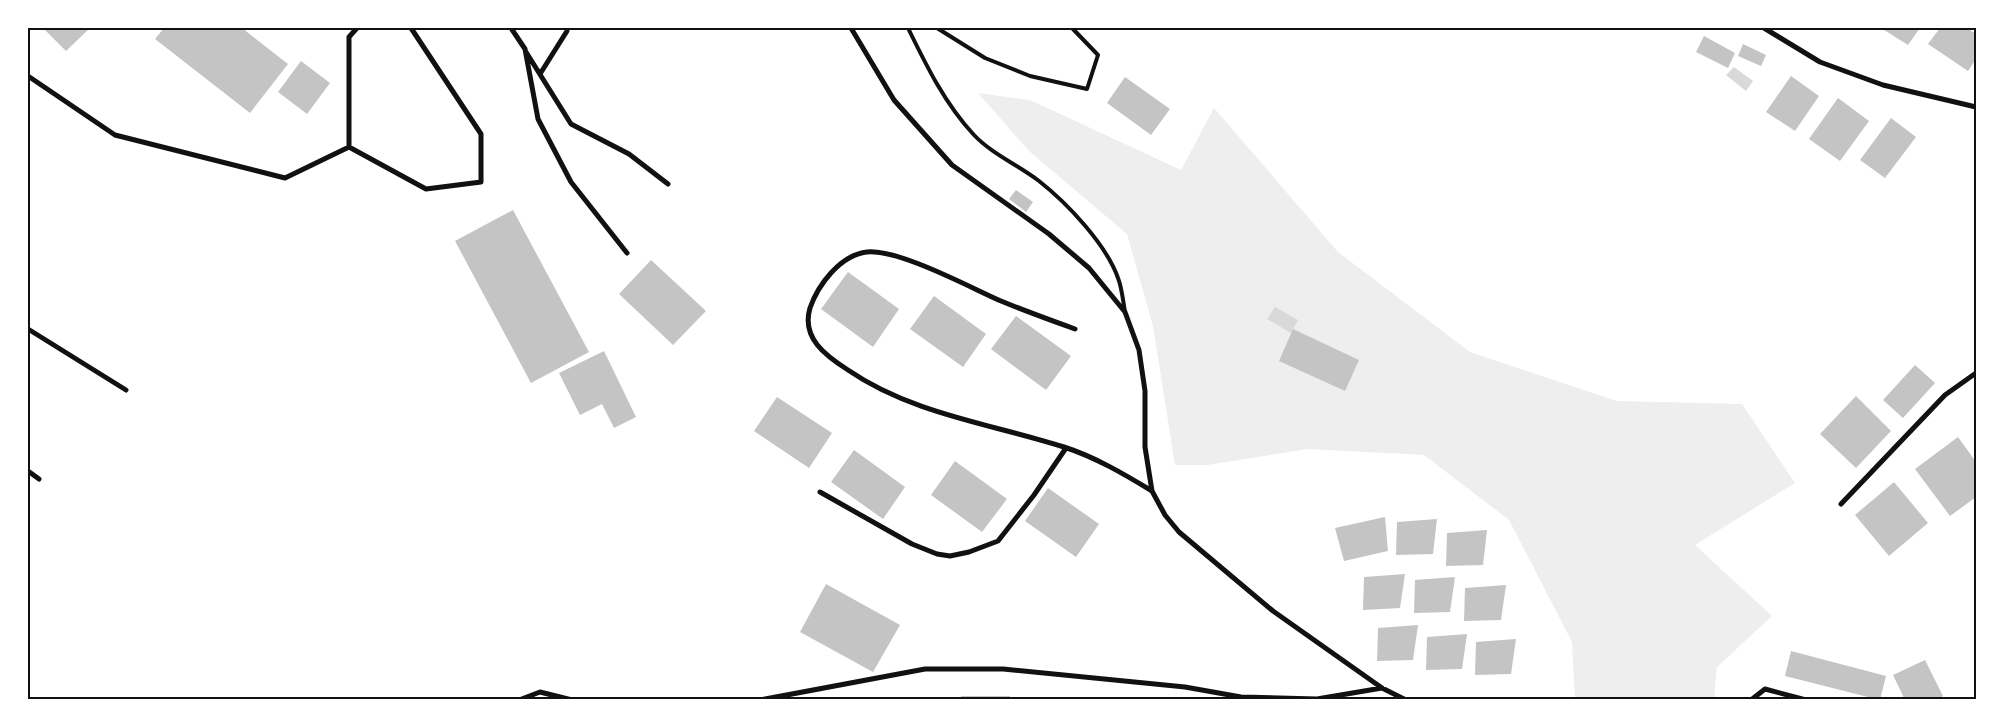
<svg xmlns="http://www.w3.org/2000/svg" width="2004" height="727" viewBox="0 0 2004 727" font-family="'Archivo Narrow',sans-serif">
<style>
.green{fill:#eee}
.water{fill:#d9d9d9}
.building{fill:#c4c4c4}
.lines{fill:none;stroke-linecap:round;stroke-linejoin:round}
.service{stroke:#111;stroke-width:4}
.minor{stroke:#111;stroke-width:5}
.neatline{fill:none;stroke:#111;stroke-width:2}
</style>
<rect width="100%" height="100%" fill="#fff"/>
<!-- green -->
<path class="green" d="M978,93L1030,100L1181,170L1214,108L1338,252L1470,352L1617,401L1742,404L1795,483L1695,545L1772,616L1717,667L1714,699H1575L1572,642L1509,520L1424,455L1308,449L1207,465H1175L1153,326L1127,234L1029,151Z"/>
<!-- water -->
<path class="water" d="M1734,67L1753,81L1746,91L1726,75Z
M1275,307L1298,320L1291,333L1267,319Z"/>
<!-- building -->
<path class="building" d="M43,28H90L66,51Z
M164,28H242L288,64L250,113L155,39Z
M1881,28H1920L1908,45Z
M1940,28H1967L1976,34V59L1968,71L1928,44Z
M1704,36L1735,53L1728,68L1696,52Z
M1743,44L1766,55L1761,66L1738,56Z
M301,61L330,83L307,114L278,92Z
M1791,76L1819,96L1795,131L1766,112Z
M1125,77L1170,109L1151,135L1107,103Z
M1838,98L1869,121L1840,161L1809,139Z
M1891,118L1916,137L1885,178L1860,160Z
M1016,190L1033,202L1026,212L1009,199Z
M513,210L589,352L531,383L455,241Z
M651,260L706,311L673,345L619,294Z
M848,272L899,309L873,347L821,309Z
M934,296L986,334L963,367L910,329Z
M1016,316L1071,356L1046,390L991,349Z
M1293,329L1359,360L1345,391L1279,361Z
M604,351L636,417L614,428L602,404L580,415L559,373Z
M1915,365L1935,383L1903,418L1883,400Z
M1856,396L1891,431L1856,468L1820,434Z
M777,397L832,433L809,468L754,431Z
M1958,437L1976,462V497L1950,516L1915,469Z
M854,450L905,487L883,519L831,482Z
M955,461L1007,499L982,532L931,495Z
M1894,482L1928,523L1889,556L1855,515Z
M1048,488L1099,524L1076,557L1025,521Z
M1385,517L1388,551L1344,561L1335,528Z
M1437,519L1433,554L1396,555L1397,522Z
M1487,530L1483,565L1446,566L1447,533Z
M1405,574L1400,608L1363,610L1364,577Z
M1455,577L1450,612L1414,613L1415,580Z
M826,584L900,625L873,672L800,632Z
M1506,585L1501,620L1464,621L1465,588Z
M1418,625L1413,660L1377,661L1378,628Z
M1467,634L1462,669L1426,670L1427,637Z
M1516,639L1511,674L1475,675L1476,642Z
M1791,651L1886,676L1880,700L1785,676Z
M1925,660L1943,696L1937,700H1905L1893,675Z
M961,696H1010L1009,700H962Z"/>
<g class="lines">
<!-- service -->
<path class="service" d="M908,28C926,65 945,104 974,135C992,154 1018,165 1039,181C1067,203 1106,244 1118,278C1122,288 1123,301 1125,312
M937,28L985,58L1030,76L1087,89L1098,55L1072,28"/>
<!-- minor -->
<path class="minor" d="M357,28L349,37V147L426,189L481,182V134L411,28
M511,28L525,49L538,119L571,182L627,253
M851,28L894,100L952,165L1049,234L1089,268L1125,312L1139,350L1145,391V447L1152,491L1165,515L1179,532L1273,611L1382,688L1406,700
M1764,28L1820,62L1883,85L1976,107
M526,52L571,124L629,154L668,184
M540,74L567,31V28
M28,76L115,135L285,178L349,147
M28,329L126,390
M1075,329C1050,320 1025,311 1001,301C969,287 899,249 867,252C840,255 818,285 810,308C801,338 826,356 848,370C912,414 992,424 1064,447C1095,457 1124,474 1152,491
M28,471L39,479
M820,492L912,544L937,554L950,556L969,552L998,541L1034,495L1066,448
M1841,504L1945,395L1976,373
M519,700L540,692L572,700
M760,700L925,669H1003L1185,687L1241,697L1317,699L1382,688
M1751,700L1765,689L1806,700"/>
</g>
<!-- border -->
<rect width="2004" height="727" fill="none" stroke="#ffffff" stroke-width="58"/>
<rect x="29" y="29" width="1946" height="669" class="neatline"/>
</svg>
